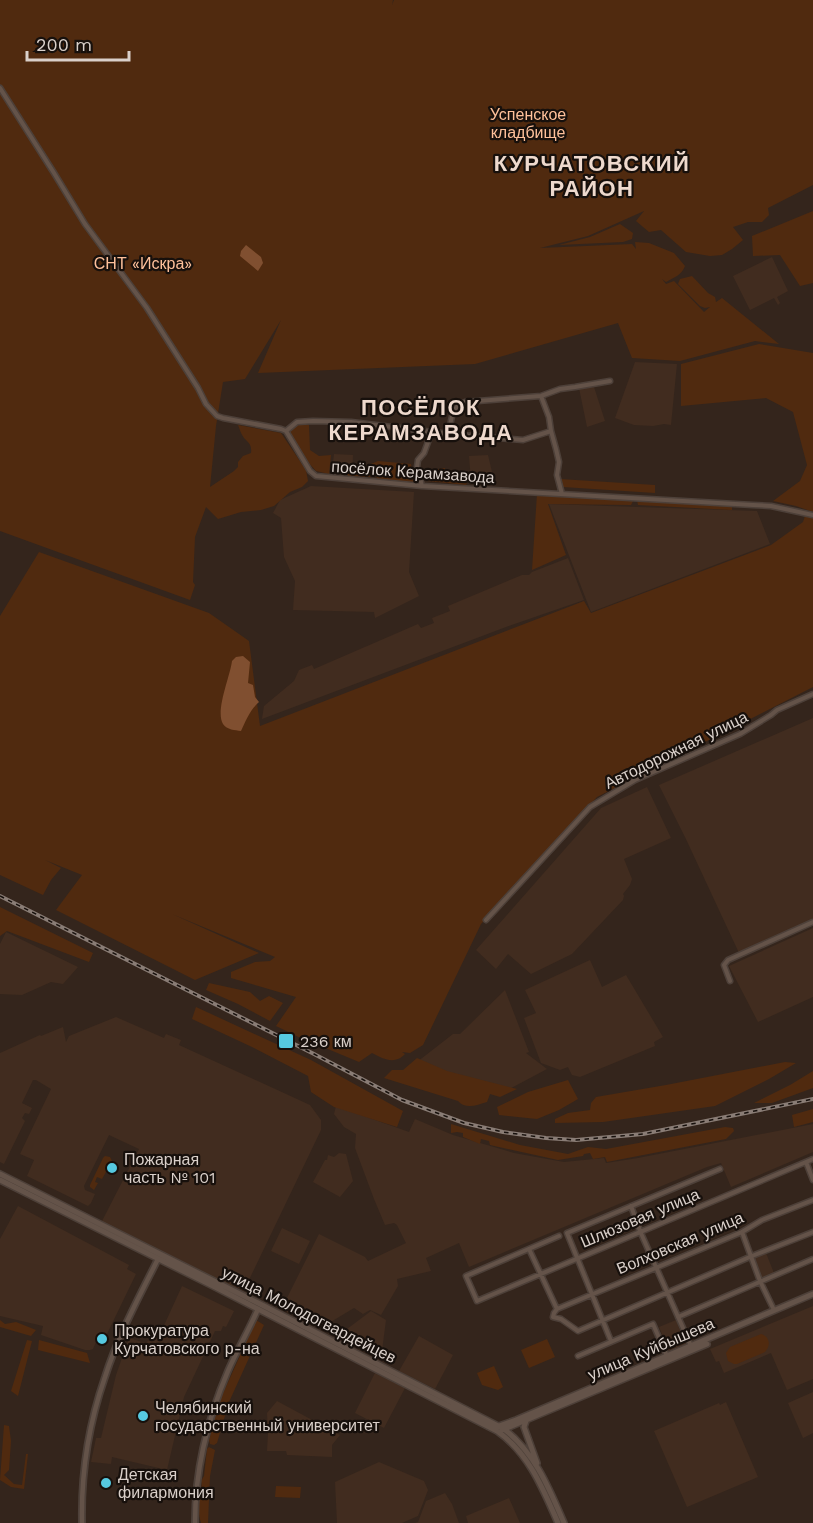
<svg xmlns="http://www.w3.org/2000/svg" width="813" height="1523" viewBox="0 0 813 1523" font-family="'Work Sans',sans-serif">
<style>
.built{fill:#412c1f}
.green{fill:#502a0f}
.water{fill:#804f30}
.lines{fill:none;stroke-linecap:round;stroke-linejoin:round}
.minor-casing{stroke:#4d4039;stroke-width:7}
.tertiary-casing{stroke:#4d4039;stroke-width:8}
.secondary-casing{stroke:#4d4039;stroke-width:8}
.minor{stroke:#645349;stroke-width:4}
.tertiary{stroke:#645349;stroke-width:4.5}
.secondary{stroke:#645349;stroke-width:5}
.rail-casing{stroke:#897c75;stroke-width:4}
.rail{stroke:#17100c;stroke-width:1.5;stroke-dasharray:4.5;stroke-linecap:butt}
.poi-dot{fill:#56c9e0;stroke:#17100c;stroke-width:2}
.labels{text-anchor:middle;dominant-baseline:central;stroke-width:4.5;stroke-linejoin:round;paint-order:stroke}
.park-label{font-size:16px;fill:#fec09a;stroke:#17100c}
.street-label{font-size:16px;fill:#dad0ca;stroke:#17100c}
.poi-label{font-size:16px;fill:#dad0ca;stroke:#17100c;text-anchor:start}
.district-label{font-size:22px;font-weight:bold;letter-spacing:1.5px;fill:#eed9cd;stroke:#17100c}
</style>
<rect width="100%" height="100%" fill="#34251c"/>
<!-- built -->
<path class="built" d="M772,257L788,291L777,297L780,303L778,305L774,298L750,310L733,276Z
M635,362L677,364L671,425L664,424L653,426L634,425L615,418Z
M594,387L605,421L587,427L579,388Z
M334,454L353,455L352,473L332,470Z
M488,455L493,476H484L485,481H471L469,456Z
M311,486L414,492L409,572L419,596L375,618L374,612L293,610L295,581L284,557L281,518L273,513L280,500Z
M549,504L757,511L770,544L591,612Z
M568,558L584,600L506,627L262,719L264,706L294,681L299,670L312,665L314,669L418,624L421,628L434,623L432,618L450,611L448,606L522,575H529L532,572Z
M813,718V920L739,953L685,837L659,785Z
M647,787L671,838L624,859L632,879L630,885L623,894L624,896L623,900L572,954L531,974L508,954L496,969L476,950L601,808Z
M813,928V997L758,1022L729,966Z
M6,932L78,967L63,984L51,982L22,995L0,994V944Z
M590,960L602,987L626,975L663,1037L654,1042L655,1046L580,1077L572,1075L568,1067L560,1070L541,1063L524,1018L536,1013L525,990Z
M505,990L529,1052L526,1053L547,1069L504,1092L417,1062L453,1034H460Z
M116,1017L164,1038L166,1034L181,1040L179,1045L310,1105L321,1120V1130L248,1282L244,1287L239,1288L233,1287L101,1223L139,1149L109,1135L84,1186L85,1190L95,1194L91,1203L88,1206L27,1176L34,1160L20,1154L51,1089L36,1080H33L22,1103L32,1108L29,1114L25,1113L22,1118L25,1121L4,1164L0,1162V1053L40,1035L41,1036L63,1027L66,1042L69,1036Z
M336,1106L409,1132L415,1119L453,1135L514,1153L564,1162L604,1158L606,1163L638,1158L813,1124V1152L731,1187L721,1163L707,1167L469,1267L459,1243L426,1258L431,1271L397,1279L398,1286L381,1315L370,1310L363,1314L354,1308L329,1323L326,1326L315,1320L302,1319L285,1311L284,1304L319,1234L365,1257L368,1261L406,1243L397,1225L394,1223L385,1225L374,1199L355,1148L356,1134L344,1127L334,1114Z
M339,1153L346,1154L353,1181L340,1197L313,1182L325,1160H327L328,1155L334,1157Z
M18,1206L129,1265L127,1269L136,1274L106,1336L100,1333L93,1349L90,1350H85L41,1335L43,1326L0,1316V1239Z
M282,1228L310,1241L299,1264L271,1251Z
M766,1253L774,1273L761,1278L754,1258Z
M182,1286L234,1311L226,1327L223,1326L221,1331H215L184,1397L167,1470L112,1457L111,1464L91,1462L96,1438H101L116,1375L129,1338L145,1343L161,1332Z
M813,1306V1379L787,1390L771,1353L724,1373L719,1361L716,1362L710,1349Z
M371,1311L386,1320L382,1351L343,1332Z
M676,1320L686,1344L669,1351L659,1327Z
M419,1336L453,1355L435,1389L399,1371Z
M375,1373L405,1388L384,1428L355,1413Z
M813,1392V1433L803,1438L788,1403Z
M277,1401L340,1435L332,1445V1457L287,1455L286,1451H267L268,1433L267,1413Z
M726,1402L758,1477L687,1507L654,1431L719,1403L720,1405Z
M379,1462L424,1481L428,1490L418,1516L402,1523H337L335,1482Z
M445,1493L452,1504L459,1523H415L418,1522L426,1501Z
M509,1498L520,1523H468L466,1516Z"/>
<!-- green -->
<path class="green" d="M0,0H393L392,5L394,0H813V185L768,208L769,215L762,222H748L733,227L743,240L732,249L722,255L710,256L686,252L661,230L649,232L636,221L644,211L588,236L540,248L632,244L636,249L635,242L649,243L674,253L685,266C682,275 673,278 666,282L662,279L666,284L674,281L704,312L710,307L705,308L700,306L678,284L680,279L692,276L708,293L715,297L716,302L722,298L779,344L755,341L680,361L632,358L618,323L475,364L258,373L281,320L245,379L223,382L216,426L210,487L234,471L238,467V462L243,456L251,453C252,445 249,443 244,438C241,434 240,430 238,425L281,433L306,470L308,481L302,487L290,492L274,506L261,510L241,512L218,519L206,507L195,537L193,582L195,585L190,600L0,531Z
M813,211V283L800,286L780,255L753,256L752,236Z
M620,224L633,233L632,239L623,242L559,245L590,237Z
M759,344L813,353V512L796,506L773,501L800,481L807,465L793,412L766,398L681,406V364Z
M297,425H309L310,450L319,456L331,455L329,474L316,471L306,460L289,433Z
M378,461L411,464L414,482L378,480L371,464Z
M360,462L366,467L370,477L348,476L344,468L355,466Z
M445,468V478L468,480L466,485L428,481L421,476V472Z
M560,479L655,485V493L563,487Z
M537,494L633,501L631,505L548,504L566,555L532,570Z
M637,500L732,506V510L638,505Z
M805,516L813,518V687L597,797L481,924L423,1045L410,1053L402,1052L405,1054C395,1065 383,1059 372,1053L359,1062L323,1047L317,1046L276,1026L296,997L231,978V972L255,962L270,961L275,957L172,914L259,953L195,980L56,910L82,875L45,860L61,868L51,880L43,895L0,875V616L39,552L209,613L249,641L260,726L584,601L591,613L771,545L803,522Z
M0,907L93,953L89,962L7,931L0,936Z
M209,983L250,992L260,1001L269,996L283,1003L270,1021L238,1004L206,990Z
M196,1007L311,1060L403,1111L397,1127L334,1107L311,1092L308,1076L252,1047L192,1019Z
M417,1058L447,1071L517,1089L500,1097L490,1094L487,1102C477,1105 466,1110 458,1101L384,1078L392,1070H403Z
M785,1062L796,1063L769,1079L715,1106L603,1122L555,1123V1119L568,1113L590,1110L591,1103L596,1097L666,1085Z
M813,1071V1088L772,1103H754L790,1085Z
M568,1080L578,1099L559,1110L537,1119L499,1115L497,1107L528,1092Z
M813,1109V1122L794,1127L792,1115Z
M451,1124L520,1145L568,1154L588,1147L606,1149L725,1127L733,1128L734,1131L726,1139L607,1162L605,1157L593,1159L590,1153L584,1154L583,1156L558,1160L490,1145L489,1141L481,1139L480,1144L463,1137V1133L457,1132L451,1133Z
M105,1156L110,1157L112,1161L102,1179L97,1177L95,1182L98,1183L94,1190L90,1187V1185L103,1158Z
M0,1320L5,1324L16,1322L36,1330L31,1336L0,1327Z
M256,1320L264,1325L229,1402L217,1443L214,1445L210,1444L209,1440L220,1400Z
M761,1334C770,1337 771,1345 765,1352L737,1364H734L728,1361L726,1353L730,1347Z
M547,1339L555,1357L529,1368L521,1350Z
M27,1340L32,1341L18,1396L11,1391Z
M39,1340L87,1353L90,1363L38,1350Z
M494,1366L503,1387L498,1390L482,1385L477,1373Z
M4,1425L9,1426L11,1441L9,1470L4,1475L14,1484L22,1485L26,1454H28L24,1489L11,1487L0,1480Z
M209,1447L215,1450L210,1476L208,1523H201C199,1516 198,1509 199,1501C199,1494 203,1489 201,1481L204,1476L207,1449Z
M276,1486L301,1487L300,1498L275,1497Z"/>
<!-- water -->
<path class="water" d="M246,245L261,257L263,263L258,271L240,256L241,251Z
M243,656L250,662L248,683L253,685L255,697L259,702C250,710 246,720 241,731C235,730 227,730 223,724C215,711 230,677 232,661L236,657Z"/>
<g class="lines">
<defs>
<path id="minor" d="M0,88L54,173L85,224L147,308L198,388L206,404L217,416L223,418L281,429L286,431L310,471L316,476L422,486L753,505L771,506L813,515
M541,396L549,417L551,431L556,449L559,462L557,475L562,494
M286,431L297,422L313,421L351,422L449,434L523,440L551,431
M449,434C451,420 451,407 465,402L541,396L560,389L575,387L610,381
M422,486L417,467L418,460L424,453L432,431
M486,920L590,807L635,780L740,734L771,715L777,710L813,694
M730,981L724,965L728,960L813,922
M806,1162L813,1180
M631,1206L640,1231L691,1346
M742,1232L760,1281L774,1310
M559,1236L466,1276L477,1301L813,1159
M529,1249L557,1309
M557,1309L554,1313L553,1317L561,1319L578,1331L752,1256L813,1232
M557,1309L742,1232L762,1220L813,1200
M678,1317L813,1259
M611,1341L567,1233L720,1169
M578,1356L653,1324L667,1356"/>
<path id="tertiary" d="M82,1523C81,1474 89,1423 105,1377C118,1336 139,1297 158,1259
M195,1523C195,1470 207,1420 228,1371C237,1350 249,1330 258,1309"/>
<path id="secondary" d="M0,1174L260,1304L504,1429C535,1453 549,1488 564,1523
M0,1180L213,1286L497,1431C529,1453 543,1489 558,1523
M526,1421L524,1427L537,1463
M499,1426L516,1420L813,1294
M502,1430L707,1344"/>
</defs>
<!-- minor casing -->
<use href="#minor" class="minor-casing"/>
<!-- tertiary casing -->
<use href="#tertiary" class="tertiary-casing"/>
<!-- secondary casing -->
<use href="#secondary" class="secondary-casing"/>
<!-- minor -->
<use href="#minor" class="minor"/>
<!-- tertiary -->
<use href="#tertiary" class="tertiary"/>
<!-- secondary -->
<use href="#secondary" class="secondary"/>
<defs>
<path id="rail" d="M0,896L314,1054L402,1100L464,1123L503,1132L546,1138L576,1140L643,1134L813,1099"/>
</defs>
<!-- rail casing -->
<use href="#rail" class="rail-casing"/>
<!-- rail -->
<use href="#rail" class="rail"/>
</g>
<!-- markers -->
<g class="poi-dot">
<rect x="278" y="1033" width="16" height="16" rx="3"/>
<circle cx="112" cy="1168" r="6"/>
<circle cx="102" cy="1339" r="6"/>
<circle cx="143" cy="1416" r="6"/>
<circle cx="106" cy="1483" r="6"/>
</g>
<g class="labels">
<!-- park labels -->
<g class="park-label">
<text x="528" y="114">Успенское<tspan x="528" dy="18">кладбище</tspan></text>
<text x="143" y="263">СНТ «Искра»</text>
</g>
<!-- street labels -->
<g class="street-label">
<text transform="translate(413 472) rotate(4)">посёлок Керамзавода</text>
<text transform="translate(676 750) rotate(-26)">Автодорожная улица</text>
<text transform="translate(640 1218) rotate(-23)">Шлюзовая улица</text>
<text transform="translate(680 1243) rotate(-23)">Волховская улица</text>
<text transform="translate(309 1315) rotate(27)">улица Молодогвардейцев</text>
<text transform="translate(651 1349) rotate(-23)">улица Куйбышева</text>
</g>
<!-- poi labels -->
<g class="poi-label">
<text x="300" y="1041">236 км</text>
<text x="124" y="1159">Пожарная<tspan x="124" dy="18">часть № 101</tspan></text>
<text x="114" y="1330">Прокуратура<tspan x="114" dy="18">Курчатовского р-на</tspan></text>
<text x="155" y="1407">Челябинский<tspan x="155" dy="18">государственный университет</tspan></text>
<text x="118" y="1474">Детская<tspan x="118" dy="18">филармония</tspan></text>
</g>
<!-- district labels -->
<g class="district-label">
<text x="592" y="163">КУРЧАТОВСКИЙ<tspan x="592" dy="25">РАЙОН</tspan></text>
<text x="421" y="407">ПОСЁЛОК<tspan x="421" dy="25">КЕРАМЗАВОДА</tspan></text>
</g>
</g>
<!-- scale -->
<path d="M27 51v9h102v-9" fill="none" stroke="#dad0ca" stroke-width="3"/>
<text x="36" y="51" font-size="18" fill="#dad0ca" stroke="#17100c" stroke-width="4.5" paint-order="stroke">200 m</text>
</svg>
